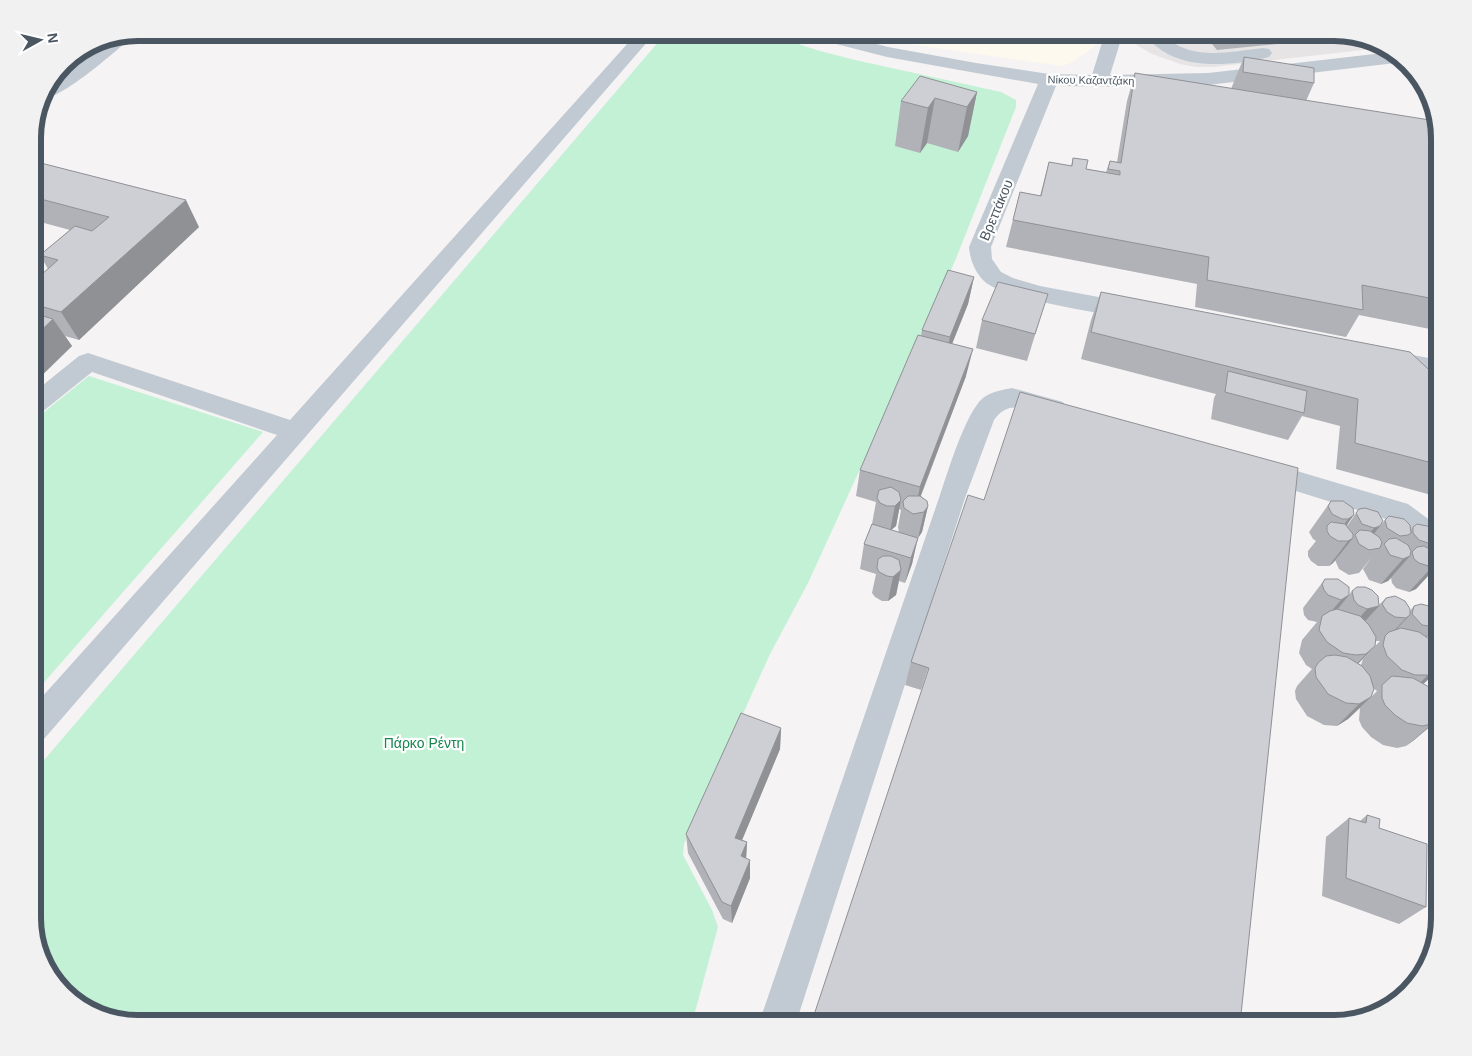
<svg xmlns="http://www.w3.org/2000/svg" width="1472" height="1056" viewBox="0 0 1472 1056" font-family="Arial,sans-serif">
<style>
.commercial{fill:#fdf9ef}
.education{fill:#e6e4e5}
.green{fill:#c3f1d5}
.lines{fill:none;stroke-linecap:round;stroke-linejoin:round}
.minor{fill:#c1cad2;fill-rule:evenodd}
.wall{fill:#b0b2b7;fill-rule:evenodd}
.shaded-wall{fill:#909195}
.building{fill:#cdcfd5;stroke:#909195}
.labels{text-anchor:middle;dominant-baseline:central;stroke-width:4.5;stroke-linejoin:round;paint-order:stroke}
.far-street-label{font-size:11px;fill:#4a5661;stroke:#fff}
.street-label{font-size:14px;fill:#4a5661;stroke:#fff}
.park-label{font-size:14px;fill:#17864f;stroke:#fff}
.rim{fill:none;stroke:#4a5661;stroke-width:6}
</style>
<rect width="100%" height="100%" fill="#f5f3f3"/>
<!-- commercial -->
<path class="commercial" d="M864,33H1101L1097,45L1069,64L1060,66L909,44Z"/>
<!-- education -->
<path class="education" d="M1126,33H1334L1381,48L1213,67H1196L1180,64L1152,54L1138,46L1129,38Z"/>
<!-- green -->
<path class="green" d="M666,33H764L820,51L855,60L1001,92L1016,100V107L955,261L808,583L770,654L684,844L683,855L712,910L718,927L692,1023H138L74,1002L44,965L33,924V773Z
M89,376L263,432L33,695V421Z"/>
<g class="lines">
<!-- minor -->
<path class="minor" d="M637,33H655L44,739L33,743V707L277,435L92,372L42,412L33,415V393L79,356L88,353L290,420Z
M806,33H834L888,47L976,63L1049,74L1092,75L1105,33H1123L1110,75L1208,73L1392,52L1398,54L1404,62L1208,85L1143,87L1056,86L991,247L992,259L1001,272L1013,278L1040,286L1141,305L1145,311L1141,317L1133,319C1106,314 1000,298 984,281C975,272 970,260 969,247L1038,84L887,57L809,37Z
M1144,33H1162C1188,62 1228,52 1263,48L1269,49L1272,53L1269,57C1228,67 1171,72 1144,33Z
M132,34L130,39C113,53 62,99 41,99L43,92L52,80L76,65L109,38Z
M1387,350L1439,360V376L1378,364L1375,358L1378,352Z
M1012,388L1063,402L1067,408L1063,414C1036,423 1015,391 994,420L965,498L796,1023H759L939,498C947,475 965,413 983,398C990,392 1002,390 1012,388Z
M1260,460L1408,504L1435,524L1439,533V569L1429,566L1415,540L1389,520L1251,477L1247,470L1251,463Z"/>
</g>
<!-- wall -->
<path class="wall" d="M1202,32H1334L1346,37L1217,50Z
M1244,57L1314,83L1306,101L1440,138V331L1359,315L1346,337L1195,307L1197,284L1006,247L1020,192L1040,196L1049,162L1071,166L1073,158L1086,169L1106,172L1110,161L1117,162L1127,101L1135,73L1231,89Z
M977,92L968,136L958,152L927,143L920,153L895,146L901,101Z
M33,161L199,227L79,340L65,336L72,346L33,384V282L48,269L40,255L70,230L33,220Z
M974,277L968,304L952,344L966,376L921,496L928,506L922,532L918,538H917L912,564L905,583L899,581L896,595L888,601H882L875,597L872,593L876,574L860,569L864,544L872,524L876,502L856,496L860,470L921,336L922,330ZM899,509L901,510L898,527L899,533L891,530L896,526Z
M1101,292L1440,380V490L1435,496L1336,469L1340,426L1302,416L1288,440L1211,419L1214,398L1216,394L1081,359L1091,320Z
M982,320L1039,322L1027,361L976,348Z
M984,500L921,690L905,685L911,662Z
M1331,501L1353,508L1347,526L1359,509L1381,525L1385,520L1410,531L1413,527L1439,541L1431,550L1439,564L1416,589L1409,592L1396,588L1392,583L1391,578L1388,581L1381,584L1369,580L1363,569L1372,557L1359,573L1349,575L1339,569L1335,560L1343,550L1333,563L1329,566H1318L1311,561L1308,556V551L1316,541L1313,539L1309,532Z
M1325,579L1349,595L1352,591L1379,605L1386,598L1410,611L1414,606L1440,624L1426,637L1436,672L1423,684L1439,719L1406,746L1397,748L1383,745L1371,737L1362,727L1359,720L1360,708L1348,719L1337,726L1324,725L1307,716L1296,699L1295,691L1297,686L1312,669L1306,665L1299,653L1302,640L1317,622L1308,620L1304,615L1303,608ZM1375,641H1380L1363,659L1361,665L1358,664L1375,646ZM1373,688L1377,691L1371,697Z
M781,728L780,749L742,840L747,842L746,858L750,878L732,923L723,919L688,853L686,834Z
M1367,815L1379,828L1426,907L1399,924L1322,896L1326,837L1349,818L1360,821Z"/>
<!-- shaded-wall -->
<path class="shaded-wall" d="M977,92L968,136L958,152L967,107Z
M935,98L927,143L920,153L928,108Z
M186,200L199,227L79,340L61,312Z
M974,277L968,304L944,364L950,337Z
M53,319L72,346L33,384V338Z
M973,349L966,376L914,513L920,487Z
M901,500L896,526L890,531L895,506Z
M928,506L922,532L918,538L924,512Z
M1354,515L1336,540L1334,538L1348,519Z
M1380,526L1364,547L1360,545L1374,528Z
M918,538L912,564L905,583L911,558Z
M1353,538L1333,563L1329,566L1348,541Z
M1439,541L1419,563H1418L1436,543Z
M1410,556L1388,581L1381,584L1403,559Z
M1439,564L1416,589L1409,592L1432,567Z
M901,570L896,595L888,601L893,577Z
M1349,595L1329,620L1320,624L1341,600Z
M1379,606L1357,630L1346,633L1367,609Z
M1410,615L1387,639L1383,642L1406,618Z
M1440,624L1416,648L1412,650L1436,627Z
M1375,646L1353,669L1344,677L1366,654Z
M1436,672L1412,695L1404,698L1428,675Z
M1371,697L1348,719L1337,726L1359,704Z
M1439,719L1413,741L1406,746L1432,724Z
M781,728L780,749L735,857V838Z
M747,842L746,861L741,856Z
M750,860V878L732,923L731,906Z"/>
<!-- building -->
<path class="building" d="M1244,57L1314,68V83L1243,72Z
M1135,73L1436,121L1440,138V300L1362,285L1363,310L1207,280L1209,257L1013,220L1020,192L1041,196L1049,162L1072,166L1073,158L1088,160L1086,169L1120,175V171L1108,169L1110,161L1121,163Z
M920,76L977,92L967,107L935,98L928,108L901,101Z
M33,161L186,200L61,312L33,304V282L58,260L40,255L75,226L92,231L109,217L33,197Z
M948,270L974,277L950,337L922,330Z
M998,282L1048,294L1035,334L982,320Z
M1101,292L1410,352L1440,380V465L1355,443L1358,399L1091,332Z
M33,313L53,319L33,338Z
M918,335L973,349L920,487L860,470Z
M1228,371L1307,391L1304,413L1225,392Z
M1020,392L1298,468L1240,1024H811L929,668L911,662L968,495L984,500Z
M891,487L899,492L901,500L895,506H887L880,503L877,498L879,490Z
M908,496H920L927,501L928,506L924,512L913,514L904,508L903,501Z
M1331,501H1343L1353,508L1354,515L1348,519H1342L1332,514L1328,506Z
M1365,508L1378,512L1383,521L1380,526L1374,528L1362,524L1356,513L1359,509Z
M1389,516L1404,519L1410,525L1411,533L1408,535L1400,536L1387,528L1385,520Z
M1331,522L1345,524L1353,534V538L1348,541H1338L1330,536L1327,531V526Z
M872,524L918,538L911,558L864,544Z
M1417,524L1432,527L1438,532L1439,541L1436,543H1428L1419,540L1413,533V527Z
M1360,530L1370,531L1379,537L1382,542L1380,548L1369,550L1359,544L1355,535Z
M1396,538L1408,545L1411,551L1410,556L1403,559L1390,555L1384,544L1389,539Z
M1424,546L1437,553L1440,559L1439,564L1432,567L1419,563L1414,559L1412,552L1417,547Z
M883,556H891L899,560L901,570L893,577L887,576L879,572L877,568L878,559Z
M1325,579H1338L1349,587V595L1341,600L1328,595L1324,590L1322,584Z
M1357,587H1365L1372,590L1378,596L1379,606L1367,609L1358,605L1354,600L1352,591Z
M1395,596L1405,601L1410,609V615L1406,618L1395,617L1387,612L1382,604L1386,598Z
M1421,604L1429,606L1437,612L1440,617V624L1436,627L1422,625L1412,614L1414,606Z
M1337,609L1360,616L1369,625L1376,637L1375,646L1366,654L1356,655L1343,653L1327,642L1319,630L1322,616L1330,611Z
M1401,628L1419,632L1429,639L1438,649L1440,654V665L1436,672L1428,675H1415L1402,670L1387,656L1383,645L1385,636L1389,632Z
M1335,655L1347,657L1362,666L1370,676L1374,689L1371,697L1359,704L1346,703L1328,694L1316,677L1315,668L1318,663L1326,656Z
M1392,676L1413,678L1429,687L1438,697L1440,702L1439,719L1432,724L1422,726L1407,723L1395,715L1385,705L1382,698V685Z
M741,713L781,728L735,838L747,842L741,856L750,860L731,906L722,902L686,834Z
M1367,815L1380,819L1379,828L1427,844L1426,907L1346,878L1349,818L1366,823Z"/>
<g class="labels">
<!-- far-street labels -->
<g class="far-street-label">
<text transform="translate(1091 80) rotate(1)">Νίκου Καζαντζάκη</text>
</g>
<!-- street labels -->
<g class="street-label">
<text transform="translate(996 210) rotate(-67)">Βρεττάκου</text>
</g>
<!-- park labels -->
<g class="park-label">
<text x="424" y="743">Πάρκο Ρέντη</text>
</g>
</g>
<!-- crop -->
<path d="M0 0H1472V1056H0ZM138 41H1334A97 97 0 0 1 1431 138V918A97 97 0 0 1 1334 1015H138A97 97 0 0 1 41 918V138A97 97 0 0 1 138 41Z" fill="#f1f1f2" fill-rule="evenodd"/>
<path class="rim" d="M138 41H1334A97 97 0 0 1 1431 138V918A97 97 0 0 1 1334 1015H138A97 97 0 0 1 41 918V138A97 97 0 0 1 138 41Z"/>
<!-- north arrow -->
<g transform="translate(40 40) rotate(82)" stroke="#ffffff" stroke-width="4" paint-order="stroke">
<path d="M0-4L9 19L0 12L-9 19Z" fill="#4a5661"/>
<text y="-8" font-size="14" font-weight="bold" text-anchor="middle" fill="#4a5661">N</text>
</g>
</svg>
